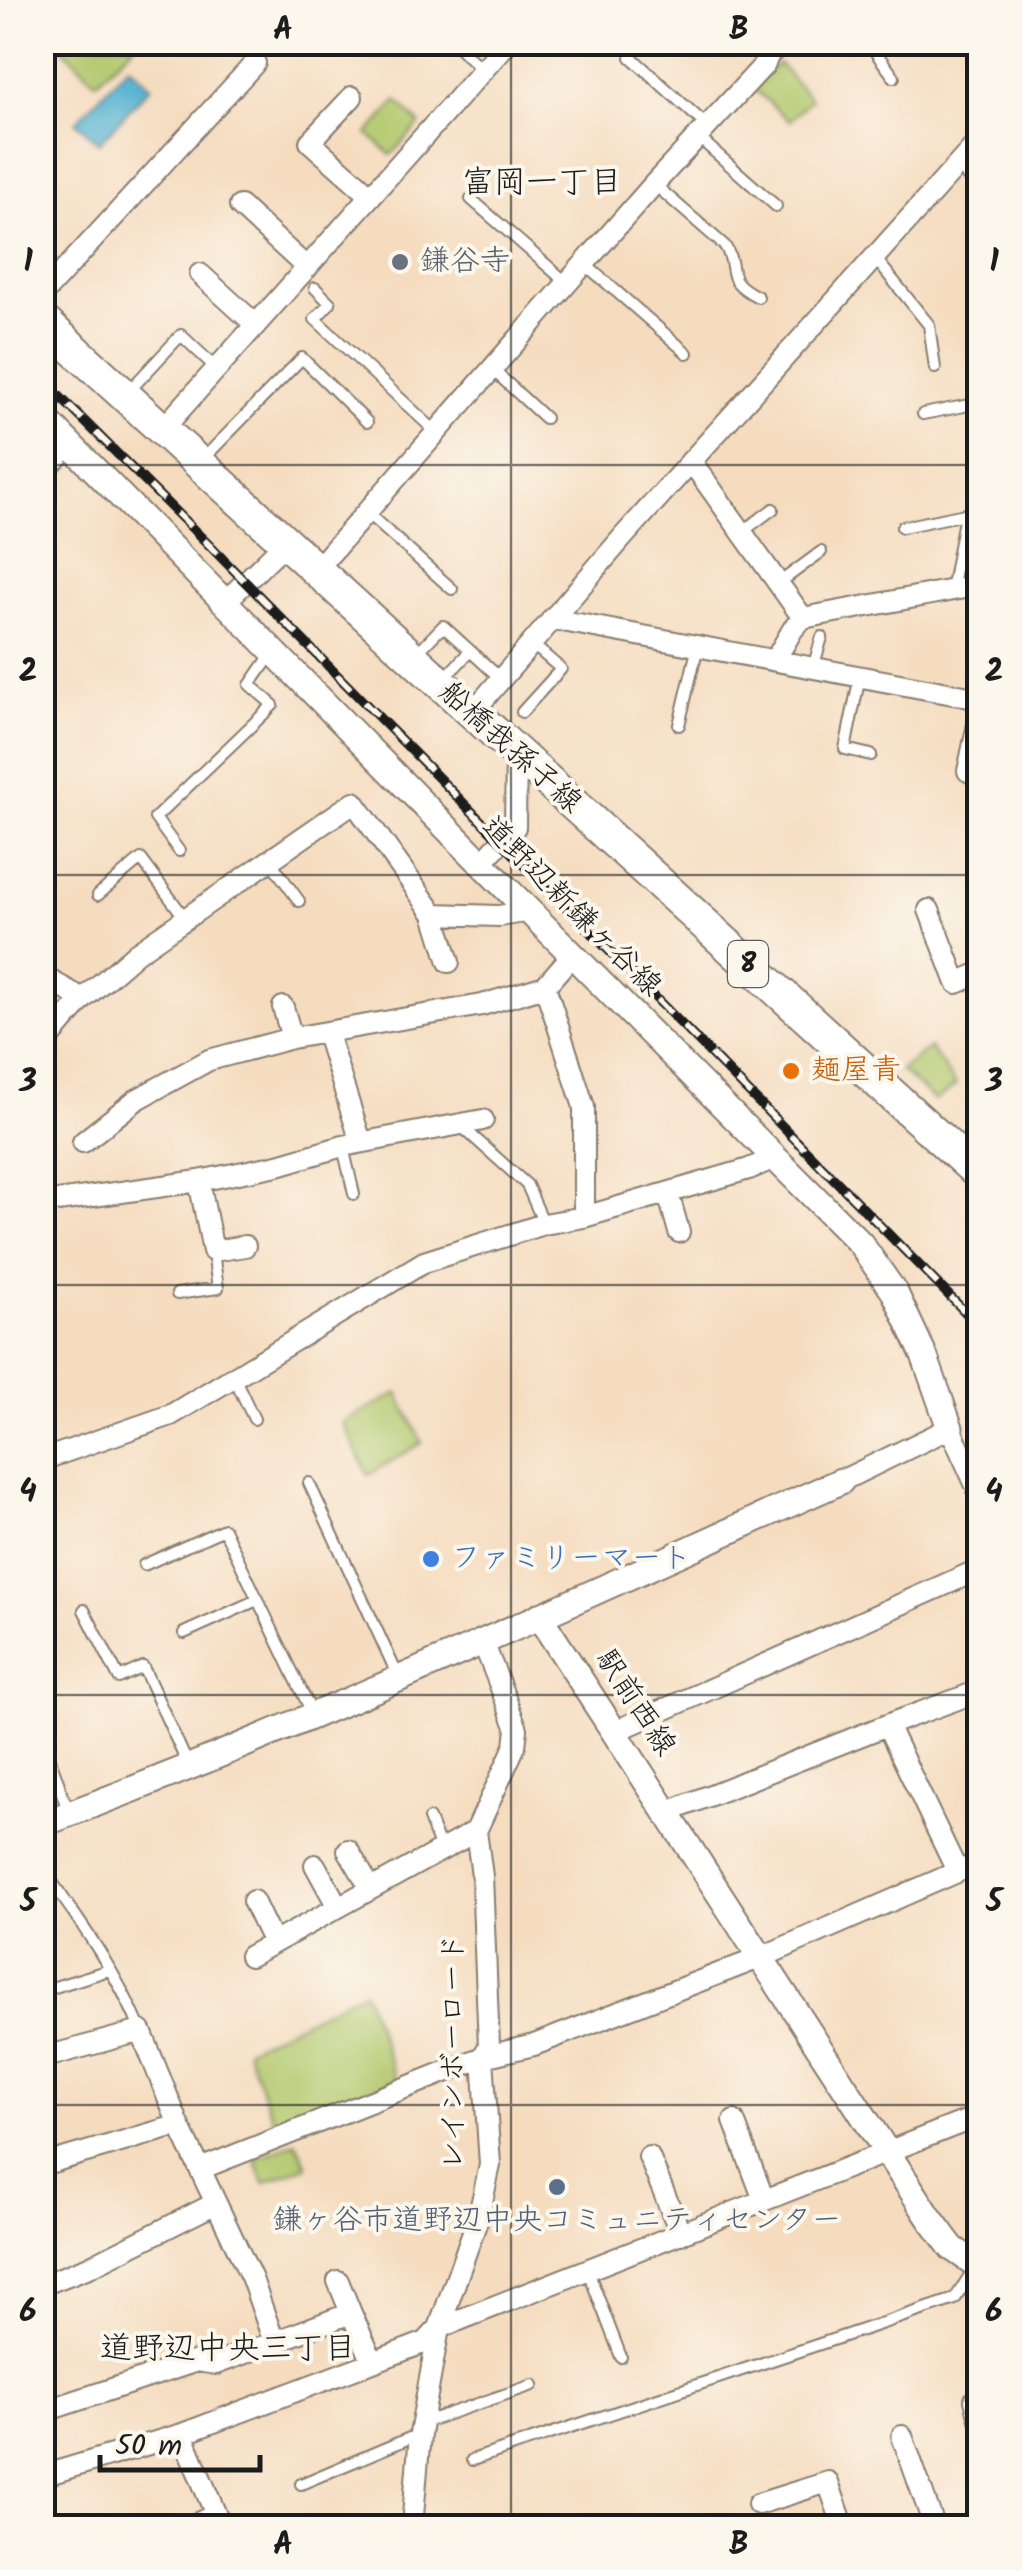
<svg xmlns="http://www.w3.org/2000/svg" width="1022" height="2570" viewBox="0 0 1022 2570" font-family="Kalam,'Klee One',sans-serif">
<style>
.green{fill:#b1c76b;stroke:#667244;stroke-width:2.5}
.water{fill:#52b0d0;stroke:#376676;stroke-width:2.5}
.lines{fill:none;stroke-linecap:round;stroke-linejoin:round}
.service-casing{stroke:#887c6e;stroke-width:14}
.minor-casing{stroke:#887c6e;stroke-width:24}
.tertiary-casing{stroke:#887c6e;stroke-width:29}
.primary-casing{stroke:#887c6e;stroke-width:36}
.service{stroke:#fff;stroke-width:10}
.minor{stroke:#fff;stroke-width:20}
.tertiary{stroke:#fff;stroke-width:25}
.primary{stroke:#fff;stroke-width:32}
.rail-casing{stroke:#1c1c1c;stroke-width:10}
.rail{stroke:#fbf7ec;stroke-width:6;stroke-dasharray:19;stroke-linecap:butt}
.grid{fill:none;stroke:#1c1c1c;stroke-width:2.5;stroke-opacity:0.55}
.worship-dot{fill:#6b7280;stroke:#fbf7ec;stroke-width:4}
.food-dot{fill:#e8710a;stroke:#fbf7ec;stroke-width:4}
.shop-dot{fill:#3f7fe0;stroke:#fbf7ec;stroke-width:4}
.service-dot{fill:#5c6f8a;stroke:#fbf7ec;stroke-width:4}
.labels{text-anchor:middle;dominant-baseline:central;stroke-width:8;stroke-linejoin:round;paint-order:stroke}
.shield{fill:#fbf7ec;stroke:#5f5e5a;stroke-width:2.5}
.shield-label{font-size:28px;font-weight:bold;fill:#1c1c1c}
.worship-label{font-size:30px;fill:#5b616d;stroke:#fbf7ec;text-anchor:start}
.street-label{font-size:30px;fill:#1c1c1c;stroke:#fbf7ec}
.food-label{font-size:30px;fill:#c56008;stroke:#fbf7ec;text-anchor:start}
.shop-label{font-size:30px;fill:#366cbe;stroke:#fbf7ec;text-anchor:start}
.service-label{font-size:30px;fill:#4e5e75;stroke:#fbf7ec}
.neighbourhood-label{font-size:32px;fill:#1c1c1c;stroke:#fbf7ec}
.neatline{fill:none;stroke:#1c1c1c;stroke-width:4}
.grid-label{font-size:32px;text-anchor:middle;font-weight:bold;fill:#1c1c1c}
</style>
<rect width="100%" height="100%" fill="#fbf7ec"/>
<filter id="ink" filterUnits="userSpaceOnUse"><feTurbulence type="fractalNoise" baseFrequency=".01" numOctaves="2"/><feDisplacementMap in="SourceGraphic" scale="20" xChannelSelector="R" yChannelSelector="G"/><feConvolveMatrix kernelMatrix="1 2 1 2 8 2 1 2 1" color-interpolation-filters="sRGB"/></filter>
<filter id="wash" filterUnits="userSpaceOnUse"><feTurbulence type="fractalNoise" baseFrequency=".0048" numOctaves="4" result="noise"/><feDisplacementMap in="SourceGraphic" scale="40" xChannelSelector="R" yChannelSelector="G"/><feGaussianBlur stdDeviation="2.25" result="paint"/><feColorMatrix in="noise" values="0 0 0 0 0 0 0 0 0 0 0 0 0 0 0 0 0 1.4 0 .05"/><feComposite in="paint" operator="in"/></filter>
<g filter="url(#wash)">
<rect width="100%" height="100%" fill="#f5dcbf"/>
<!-- green -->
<path class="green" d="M57,43H136L96,82Z
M778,63L811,99L789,121L753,88Z
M397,101L420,124L391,155L368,134Z
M930,1048L956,1085L935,1101L900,1070Z
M398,1393L422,1443L368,1475L343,1422Z
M364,1991L396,2080L277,2129L246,2049Z
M296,2142L307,2166L264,2183L255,2159Z"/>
<!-- water -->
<path class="water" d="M129,65L151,86L99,143L76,122Z"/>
</g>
<g filter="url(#ink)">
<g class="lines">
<defs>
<path id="service" d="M454,42L482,70
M868,42L894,77
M631,57L707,126
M698,137L776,206
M958,165L980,192
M654,184L725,246C740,271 721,278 758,297
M471,199L567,283
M875,258L929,325L935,368
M586,265L687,353
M315,288L330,303L315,319L436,432
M492,369L545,418
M129,391L181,335L217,369
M923,414L980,403
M203,459L302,358L367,422
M42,480L73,448
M367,513L452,589
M902,527L965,514L951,591
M742,532L773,509
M779,583L821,552
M415,655L443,626L501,679
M813,668L822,637
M860,676L845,749L871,755
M444,679L470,651
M522,712L561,669L532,644
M679,725L698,646
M179,851L155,818L273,705L250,685L273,652
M271,862L299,901
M98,895L141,859L185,918
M460,1125L527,1185L544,1224
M343,1147L354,1194
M177,1294L218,1288L213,1252
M235,1379L254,1419
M309,1483L398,1676
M144,1565L224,1529L313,1715
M84,1610L119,1678L143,1667L189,1767
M184,1633L257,1600
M42,1737L69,1813
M429,1819L441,1849
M42,1868C79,1920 117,1972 141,2031
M42,1991L109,1970
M588,2271L621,2357
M422,2423L533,2385
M472,2460L955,2299L975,2267
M301,2484L419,2434"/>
<path id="minor" d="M352,97L310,142L371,196
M240,206L307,268
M200,274L256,325
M42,295L255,63
M162,430L508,42
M691,461L803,618L793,629L775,660
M315,571L654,184L765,64L768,56L781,42
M225,602L285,543
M803,618L980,585
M552,619L980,699
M472,713L623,537L980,140
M980,715L968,771L980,775
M481,863L515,827L516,754
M929,910L957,983L980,973
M434,914L449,962
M42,976L83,999
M545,986L584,1107V1217
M283,1007L292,1038
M327,1034L361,1142
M42,1046L83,999L136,953L354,802L434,914L499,916L531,911
M83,1142L136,1100L209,1060L292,1038L482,1005L545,986L573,954
M199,1181L213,1251L245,1246
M668,1193L679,1232
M58,1201L199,1181L278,1165L343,1146L483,1120
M42,1460L171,1415L424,1262L544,1224L584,1217L749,1169L777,1157
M841,1481L950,1428L980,1494
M616,1731L980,1569
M668,1812L887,1725
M348,1850L371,1889
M315,1865L338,1907
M957,1871L887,1725L971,1694L980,1707
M253,1901L273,1943
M250,1956L476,1831
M42,2058L141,2031L179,2125L252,2279L274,2342
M734,2121L764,2200
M649,2157L681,2234
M42,2165L179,2125
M200,2169L483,2057L534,2045L762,1957L980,1862
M338,2281L351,2313
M42,2285L89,2267L216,2203
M975,2400L980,2419
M42,2412L197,2361L216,2364L351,2313L373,2362
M182,2434L216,2515L186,2528
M902,2436L935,2528
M42,2476L182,2434L426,2342L439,2328L966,2121L980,2120
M758,2504L828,2482L844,2528
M412,2528L420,2434L439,2328L479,2215L490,2165L483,2057L489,2046L482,1876L476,1831L515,1746L517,1729L483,1642
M970,2528L980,2524"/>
<path id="tertiary" d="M42,416L481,863L860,1243L895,1293L924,1355L950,1428
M539,1616L929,2217L952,2248L980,2267
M42,1824C314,1723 577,1599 841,1481"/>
<path id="primary" d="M42,320L980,1175"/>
</defs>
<!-- service casing -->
<use href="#service" class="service-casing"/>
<!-- minor casing -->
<use href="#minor" class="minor-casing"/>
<!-- tertiary casing -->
<use href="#tertiary" class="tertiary-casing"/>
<!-- primary casing -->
<use href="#primary" class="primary-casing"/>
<!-- service -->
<use href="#service" class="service"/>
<!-- minor -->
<use href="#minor" class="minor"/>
<!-- tertiary -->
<use href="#tertiary" class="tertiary"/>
<!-- primary -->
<use href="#primary" class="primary"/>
<defs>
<path id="rail" d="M42,379L207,543L980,1327"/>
</defs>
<!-- rail casing -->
<use href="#rail" class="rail-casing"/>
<!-- rail -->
<use href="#rail" class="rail"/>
</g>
</g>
<!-- grid -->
<path class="grid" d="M511,42V2528M42,465H980M42,875H980M42,1285H980M42,1695H980M42,2105H980"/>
<!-- markers -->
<circle class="worship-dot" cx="400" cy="262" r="10"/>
<circle class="food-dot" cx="791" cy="1071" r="10"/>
<circle class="shop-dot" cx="431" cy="1559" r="10"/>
<circle class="service-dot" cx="557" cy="2187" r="10"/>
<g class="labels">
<!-- shield labels -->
<rect class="shield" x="728" y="941" width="40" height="46" rx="8"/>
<g class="shield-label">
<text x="748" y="964">8</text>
</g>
<!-- worship labels -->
<g class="worship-label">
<text x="420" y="262">鎌谷寺</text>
</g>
<!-- street labels -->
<g class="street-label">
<text transform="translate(510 748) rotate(42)">船橋我孫子線</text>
<text transform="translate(571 907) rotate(45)">道野辺新鎌ヶ谷線</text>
<text transform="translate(635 1703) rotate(57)">駅前西線</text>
<text transform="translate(454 2052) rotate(-90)">レインボーロード</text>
</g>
<!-- food labels -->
<g class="food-label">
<text x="811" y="1071">麺屋青</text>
</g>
<!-- shop labels -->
<g class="shop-label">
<text x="451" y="1559">ファミリーマート</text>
</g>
<!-- service labels -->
<g class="service-label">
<text x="557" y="2221">鎌ヶ谷市道野辺中央コミュニティセンター</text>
</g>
<!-- neighbourhood labels -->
<g class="neighbourhood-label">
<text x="542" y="183">富岡一丁目</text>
<text x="228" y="2349">道野辺中央三丁目</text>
</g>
</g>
<!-- margin -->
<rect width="1022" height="2570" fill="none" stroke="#fbf7ec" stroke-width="110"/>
<!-- scale -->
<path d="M100 2455v15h160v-15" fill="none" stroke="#1c1c1c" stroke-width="5"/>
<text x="115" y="2455" font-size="30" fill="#1c1c1c" stroke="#fbf7ec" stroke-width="8" paint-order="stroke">50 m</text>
<rect x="55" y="55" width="912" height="2460" class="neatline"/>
<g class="grid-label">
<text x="283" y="39">A</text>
<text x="739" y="39">B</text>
<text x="28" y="271">1</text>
<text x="994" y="271">1</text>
<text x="28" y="681">2</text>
<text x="994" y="681">2</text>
<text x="28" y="1091">3</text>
<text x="994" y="1091">3</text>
<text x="28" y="1501">4</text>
<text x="994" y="1501">4</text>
<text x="28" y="1911">5</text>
<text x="994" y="1911">5</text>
<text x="28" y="2321">6</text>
<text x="994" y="2321">6</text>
<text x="283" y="2554">A</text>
<text x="739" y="2554">B</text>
</g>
</svg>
